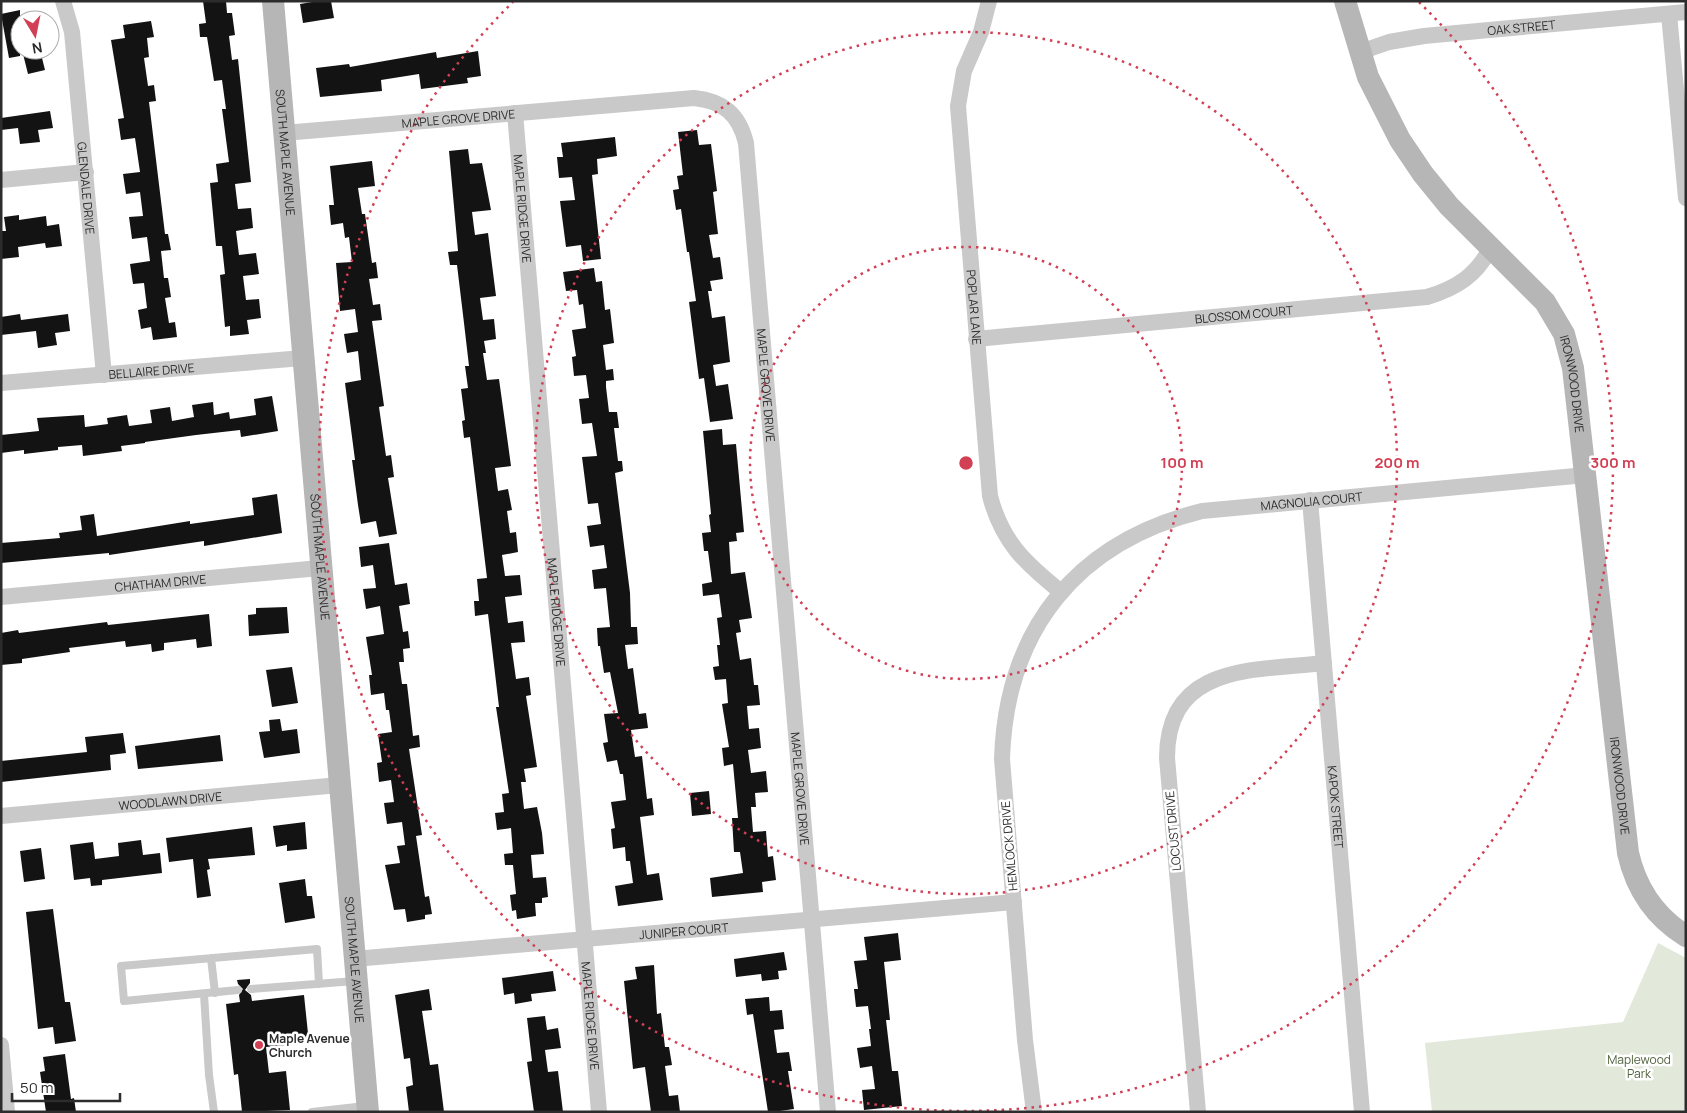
<svg xmlns="http://www.w3.org/2000/svg" width="1687" height="1113" viewBox="0 0 1687 1113" font-family="Manrope,sans-serif">
<style>
.green{fill:#e2e8da}
.building{fill:#131313}
.lines{fill:none;stroke-linecap:round;stroke-linejoin:round}
.lane{stroke:#c9c9c9;stroke-width:8}
.street{stroke:#c9c9c9;stroke-width:16}
.secondary{stroke:#b6b6b6;stroke-width:22}
.ring{fill:none;stroke:#d14054;stroke-width:2.5;stroke-dasharray:2.5 5}
.poi-dot{fill:#d14054;stroke:#fff;stroke-width:2}
.labels{text-anchor:middle;dominant-baseline:central;stroke-width:5;stroke-linejoin:round;paint-order:stroke}
.street-label{font-size:12px;fill:#2c2c2c;stroke:#fff}
.poi-label{font-size:12px;font-weight:bold;fill:#2c2c2c;stroke:#fff;text-anchor:start}
.park-label{font-size:12px;fill:#51623e;stroke:#fff}
.centre{fill:#d14054;stroke:#fff;stroke-width:2.5}
.ring-label{font-size:15px;text-anchor:middle;font-weight:bold;fill:#d14054;stroke:#fff;stroke-width:5;stroke-linejoin:round;paint-order:stroke}
</style>
<rect width="100%" height="100%" fill="#fff"/>
<!-- green -->
<path class="green" d="M1658,943L1686,958V1112H1432L1425,1043L1623,1022Z"/>
<!-- building -->
<path class="building" d="M203,1H226L227,13H232L235,35L229,36L232,60L238,59L251,182L235,184L238,209L251,208L253,228L236,231L239,255L256,253L259,274L243,276L246,300L259,299L261,318L247,320L249,334L230,336V326L225,327L220,275L225,274L222,246H216L210,183L218,182L216,164L229,162L222,109H226L222,80L214,81L207,37H200L199,24L206,23Z
M318,1H331L334,18L303,23L300,4Z
M20,10V56L9,58L1,14Z
M151,21L154,37L147,38L149,57L144,58L148,86L154,85L156,101L149,102L165,234H168L171,250L161,251L164,278H168L171,297L165,298L169,323L175,322L177,337L153,340L151,327L141,329L138,310L147,308L144,283L133,284L130,264L150,261L147,237L132,239L129,217L143,216L140,192L126,194L123,174L140,172L135,138L121,140L118,119L124,118L111,40L125,38L123,25Z
M22,50H40L45,70L28,74Z
M478,51L481,76L467,78L468,83L421,89L419,74L381,80L382,91L320,97L316,68L349,64L350,67L436,52L437,58Z
M50,111L53,128L38,130L40,142L20,144L18,128L1,130V118Z
M697,130L699,145L711,144L717,191L713,192L718,234L709,235L713,258L720,257L723,279L710,281L712,291H708L712,318L725,316L730,362L713,365L716,386L728,384L733,419L710,422L704,378L699,379L689,302L696,301L689,252H687L681,209L676,210L673,190L679,189L677,176L683,175L678,132Z
M615,137L617,156L597,159L598,174L592,175L601,259L583,261L581,245L566,247L560,201L575,200L572,177L559,178L557,157H563L561,143Z
M468,149L470,164L482,163L491,210L472,212L475,235L488,233L496,296L480,298L483,320L494,319L496,339L484,341L486,353H483L487,380L499,379L508,444L511,466L495,468L498,491L508,489L512,510L507,511L510,533L516,532L518,552L502,555L505,576L520,575L522,595L505,597L508,623L523,621L525,642L511,643L516,679L529,677L531,695L526,696L537,767L524,769L526,782H521L524,809L537,807L542,833L544,854L531,855L533,878L546,877L548,897L542,898V903H535L536,916L517,919L516,910L512,911L510,895L516,894L513,865H505L504,854L513,853L511,828L497,830L495,813L504,812L502,794L509,793L496,707H499L488,614L475,616L474,601H479L477,579L487,578L470,437L464,438L462,421L465,420L461,389L468,388L465,366H469L464,323L457,265H450L448,252L458,251L449,151Z
M372,161L375,186L358,188L362,214H365L372,263L376,262L378,278L369,279L373,305L380,304L382,320L372,321L384,406L379,407L386,456L391,455L394,477L388,478L397,534L379,537L376,521L361,524L358,505L352,460H355L345,383L361,380L358,351L347,353L344,334L358,332L355,309L340,311L336,263L352,262L349,237L345,238L343,223L331,225L329,205H334L330,166Z
M19,215V220L46,216L47,226L59,224L62,246L46,248L45,243L18,247L19,257L1,259V231H6L4,217Z
M594,268L596,282L602,281L605,310L610,309L614,343L603,345L606,370L613,369L614,380L606,381V387L609,412H617L619,428H614L618,461H622L623,471L615,473L630,593L631,627H637L638,644L625,645L628,669L633,668L639,714L646,713L648,728L631,730L635,757L642,756L647,799L652,798L654,815L640,817L647,875L659,873L663,900L618,906L615,886L633,883L630,861H626L625,847L613,849L611,829L615,828L611,802L626,800L623,774H620L617,760L607,762L603,743L608,742L604,714L618,713L610,672L604,673L600,646H598L597,628L610,627L606,588L594,589L592,570L607,568L604,545L590,547L587,526L601,524L598,503L588,504L582,457L597,456L592,423L582,424L579,399L589,398L586,375L574,376L572,357L576,356L572,330L586,328L583,304L579,305L577,290L566,291L563,272Z
M20,314L21,320L68,314L70,331L55,333L57,345L38,348L36,331L1,335V317Z
M272,396L278,431L241,437L240,430L196,435L145,442V443L121,446L122,451L83,456L82,445L58,447V450L24,454V450L1,453V435L39,431L37,418L84,415L85,427L108,424L107,418L127,415L129,426L152,423L150,410L170,407L172,421L194,417L192,405L213,402L214,415L229,412L230,419L256,415L254,399Z
M722,429L723,445L736,444L744,532L736,533L737,541L729,542L731,574L745,572L752,618L739,620L741,632L736,633L740,660L751,658L754,685H758L760,705L747,706L749,729L759,728L761,748L748,750L751,773L766,771L768,792L755,793L756,807H751L753,832L766,831L768,857L773,856L776,880L762,882L763,892L712,897L710,878L743,873L740,852H734L732,818H738L733,764L724,766L722,748L729,747L722,704L728,703L726,679L715,680L713,667L719,666L717,645H720L717,618L722,617L719,594L703,596L702,584L712,582L708,551H704L702,533L711,532L709,515L711,514L703,431Z
M277,494L282,533L204,546V541L109,555V553L1,563V543L60,538L59,533L82,530L80,516L94,514L97,536L190,521V524L254,515L252,498Z
M389,543L395,585L407,583L410,604L399,606L403,632L408,631L410,648L403,649L404,662H399L402,684H407L413,736L419,735L420,747L409,749L422,835L416,836L425,897L429,896L432,914L425,915V919L407,922L405,909L394,910L385,865L400,863L397,846L405,845L402,822L387,824L384,803L394,802L391,780L379,782L377,763L382,762L378,734L392,732L389,710H386L384,693L371,695L369,675H372L366,637L384,634L380,606L366,609L363,589L376,588L373,565L361,567L359,547Z
M287,607L289,633L249,636L248,615L256,614V608Z
M209,614L212,646L197,648L196,639L164,643V650L152,652L151,644L126,647L125,641L69,648L70,652L22,659V663L1,665V633L18,630L19,633L107,622L108,625Z
M292,667L298,703L272,707L266,670Z
M280,719L282,731L297,729L300,753L264,758L259,732L270,731L269,720Z
M123,733L126,753L110,755L111,770L1,782V761L87,752L85,737Z
M220,735L223,761L138,769L135,746Z
M709,791L711,814L692,816L690,793Z
M305,822L307,849L287,851V845L276,847L273,826Z
M252,827L255,855L208,859L210,869L207,870L211,896L197,898L193,859L169,862L166,838Z
M141,840L143,855L160,853L162,873L102,880V885L91,886L90,878L74,880L70,845L93,842L95,859L119,856L118,843Z
M41,848L45,879L24,882L20,851Z
M305,879L307,896H312L315,918L285,923L279,883Z
M53,909L65,1002H70L76,1041L55,1044L53,1027L38,1029L26,912Z
M898,933L901,960L884,962L890,1020H886L892,1071H898L902,1106L864,1110L862,1090L875,1089L872,1066L860,1068L857,1048L871,1046L869,1029H871L868,1006L856,1007L854,989H858L854,961L867,960L864,937Z
M784,952L787,970L778,971L779,979L762,981L761,974L736,977L734,959Z
M654,965L657,1014L661,1013L665,1047H669L672,1065L665,1066L669,1096L678,1095L680,1112H651L645,1067L633,1069L624,981L637,979L635,967Z
M553,971L556,991L531,994L532,1001L515,1004L514,993L504,995L502,978Z
M250,979V983L245,990L251,995L252,1001L304,995L309,1043L266,1047L269,1073L286,1071L290,1110L242,1112L238,1074L234,1075L226,1004L240,1002L239,995L243,989L238,984L237,980Z
M429,989L432,1010L422,1011L430,1065L438,1064L444,1112H409L406,1087L413,1085L410,1058L404,1059L395,995Z
M769,997L770,1011L782,1010L784,1029L774,1030L777,1053L789,1052L792,1071H788L794,1109L773,1112H768L753,1014L747,1015L745,999Z
M545,1016L547,1030L558,1028L561,1048L545,1050L548,1072L558,1071L563,1112H534L527,1062L532,1061L527,1018Z
M65,1054L71,1099L74,1098L76,1112H46L40,1072L45,1071L43,1057Z"/>
<g class="lines">
<!-- lane -->
<path class="lane" d="M211,958L215,993
M251,989L355,981
M238,990L124,1001L121,966L317,949L319,984
M204,994L209,1075L214,1112
M312,1112L365,1106"/>
<!-- street -->
<g class="street">
<path id="s1" d="M63,1L72,32L104,375"/>
<path id="s2" d="M989,1L981,32L964,71L958,106L990,496C1002,542 1025,563 1061,592"/>
<path d="M1669,14L1686,198"/>
<path id="s3" d="M1360,52L1389,42L1424,36L1686,12"/>
<path id="s4" d="M515,113L599,1112"/>
<path id="s5" d="M284,133L694,98C723,101 739,114 746,143L828,1112"/>
<path d="M1,180L86,172"/>
<path id="s6" d="M976,339L1427,297C1457,288 1477,275 1491,247"/>
<path id="s7" d="M1,383L303,358"/>
<path id="s8" d="M1310,500L1362,1112"/>
<path id="s9" d="M1,597L320,568"/>
<path id="s10" d="M1,816L339,785"/>
<path id="s11" d="M354,959L1014,902"/>
<path d="M1,1045L7,1112"/>
<path id="s12" d="M1034,1112L1025,1040L1002,759C1006,629 1077,542 1202,511L1586,475"/>
<path d="M1198,1112L1167,758C1167,663 1255,671 1324,663"/>
</g>
<!-- secondary -->
<g class="secondary">
<path id="s13" d="M273,1L368,1112"/>
<path id="s14" d="M1345,1L1368,77L1400,140L1423,174L1449,206L1545,302L1564,334L1573,368L1628,853C1636,888 1655,917 1686,936"/>
</g>
</g>
<!-- distance rings -->
<g class="ring">
<circle cx="966" cy="463" r="216"/>
<circle cx="966" cy="463" r="431"/>
<path d="M1419 2A647 647 0 1 1 513 2"/>
</g>
<!-- markers -->
<circle class="poi-dot" cx="259" cy="1045" r="5"/>
<g class="labels">
<!-- street labels -->
<g class="street-label">
<text stroke="none"><textPath href="#s3" startOffset="164">OAK STREET</textPath></text>
<text stroke="none"><textPath href="#s5" startOffset="175">MAPLE GROVE DRIVE</textPath></text>
<text stroke="none"><textPath href="#s13" startOffset="152">SOUTH MAPLE AVENUE</textPath></text>
<text stroke="none"><textPath href="#s1" startOffset="189">GLENDALE DRIVE</textPath></text>
<text stroke="none"><textPath href="#s4" startOffset="96">MAPLE RIDGE DRIVE</textPath></text>
<text stroke="none"><textPath href="#s2" startOffset="312">POPLAR LANE</textPath></text>
<text stroke="none"><textPath href="#s6" startOffset="269">BLOSSOM COURT</textPath></text>
<text stroke="none"><textPath href="#s7" startOffset="151">BELLAIRE DRIVE</textPath></text>
<text stroke="none"><textPath href="#s5" startOffset="729">MAPLE GROVE DRIVE</textPath></text>
<text stroke="none"><textPath href="#s14" startOffset="456">IRONWOOD DRIVE</textPath></text>
<text stroke="none"><textPath href="#s12" startOffset="810">MAGNOLIA COURT</textPath></text>
<text stroke="none"><textPath href="#s13" startOffset="558">SOUTH MAPLE AVENUE</textPath></text>
<text stroke="none"><textPath href="#s9" startOffset="160">CHATHAM DRIVE</textPath></text>
<text stroke="none"><textPath href="#s4" startOffset="501">MAPLE RIDGE DRIVE</textPath></text>
<text stroke="none"><textPath href="#s14" startOffset="861">IRONWOOD DRIVE</textPath></text>
<text stroke="none"><textPath href="#s5" startOffset="1134">MAPLE GROVE DRIVE</textPath></text>
<text stroke="none"><textPath href="#s10" startOffset="170">WOODLAWN DRIVE</textPath></text>
<text stroke="none"><textPath href="#s8" startOffset="308">KAPOK STREET</textPath></text>
<text transform="translate(1173 831) rotate(-95)">LOCUST DRIVE</text>
<text transform="translate(1009 846) rotate(-95)">HEMLOCK DRIVE</text>
<text stroke="none"><textPath href="#s11" startOffset="331">JUNIPER COURT</textPath></text>
<text stroke="none"><textPath href="#s13" startOffset="962">SOUTH MAPLE AVENUE</textPath></text>
<text stroke="none"><textPath href="#s4" startOffset="906">MAPLE RIDGE DRIVE</textPath></text>
</g>
<!-- poi labels -->
<g class="poi-label">
<text x="269" y="1038">Maple Avenue<tspan x="269" dy="14">Church</tspan></text>
</g>
<!-- park labels -->
<g class="park-label">
<text x="1639" y="1059">Maplewood<tspan x="1639" dy="14">Park</tspan></text>
</g>
</g>
<circle cx="966" cy="463" r="8" class="centre"/>
<g class="ring-label">
<text x="1182" y="468">100 m</text>
<text x="1397" y="468">200 m</text>
<text x="1613" y="468">300 m</text>
</g>
<!-- border -->
<rect width="1687" height="1113" fill="none" stroke="#2c2c2c" stroke-width="5"/>
<!-- north arrow -->
<g transform="translate(35 35) rotate(170)"><circle r="24" fill="#ffffff" stroke="#ababab"/>
<path d="M0-4L9 19L0 12L-9 19Z" fill="#d14054"/>
<text y="-8" font-size="14" font-weight="bold" text-anchor="middle" fill="#2c2c2c">N</text>
</g>
<!-- scale -->
<path d="M12 1093v8h108v-8" fill="none" stroke="#2c2c2c" stroke-width="2.5"/>
<text x="20" y="1093" font-size="15" fill="#2c2c2c" stroke="#ffffff" stroke-width="4" paint-order="stroke">50 m</text>
</svg>
